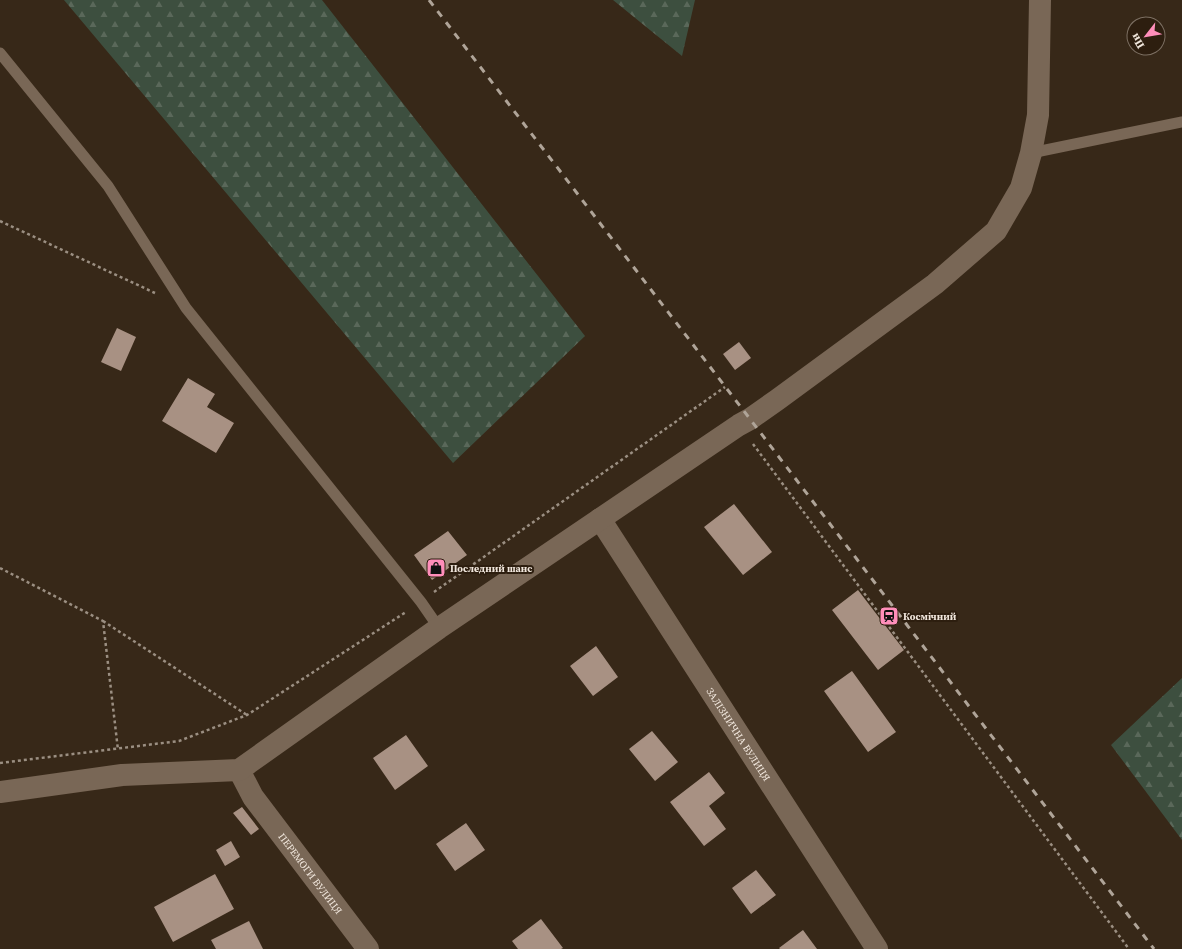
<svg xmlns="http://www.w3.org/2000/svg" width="1182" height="949" viewBox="0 0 1182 949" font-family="'Source Serif 4',serif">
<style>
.forest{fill:url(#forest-firs)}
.building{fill:#a89183}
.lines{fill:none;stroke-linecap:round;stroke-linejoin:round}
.path{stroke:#9b8f82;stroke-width:2.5;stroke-dasharray:3 3;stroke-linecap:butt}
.lane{stroke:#796756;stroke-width:11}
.street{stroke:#796756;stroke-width:22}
.secondary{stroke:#796756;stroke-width:22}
.rail{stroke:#afa498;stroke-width:3;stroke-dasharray:7 7;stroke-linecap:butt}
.labels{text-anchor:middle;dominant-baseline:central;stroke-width:4;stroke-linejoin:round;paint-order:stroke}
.poi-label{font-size:10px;font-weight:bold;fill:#f2e8de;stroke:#2d1e0f;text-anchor:start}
.street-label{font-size:10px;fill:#f2e8de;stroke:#2d1e0f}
</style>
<defs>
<pattern id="forest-firs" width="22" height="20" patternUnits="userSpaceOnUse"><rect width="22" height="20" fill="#3d4f3f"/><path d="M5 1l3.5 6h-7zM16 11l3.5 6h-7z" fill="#5a685a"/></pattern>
</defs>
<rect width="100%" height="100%" fill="#372818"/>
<!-- forest -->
<path class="forest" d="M64,0H322L585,336L453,463Z
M613,0H695L682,56Z
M1182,678V840L1111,745Z"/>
<!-- building -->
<path class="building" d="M117,328L136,337L121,371L101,362Z
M739,342L751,358L735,370L723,354Z
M188,378L215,394L207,407L234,423L216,453L162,421Z
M734,504L772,552L743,575L704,527Z
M448,531L467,555L432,580L414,555Z
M858,590L904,650L878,670L832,610Z
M596,646L618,677L593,696L570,666Z
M852,671L896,732L868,752L824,691Z
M652,731L678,762L655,781L629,749Z
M406,735L428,766L395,790L373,758Z
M709,772L725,793L709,806L726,829L704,846L670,802Z
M242,807L259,829L251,835L233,813Z
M466,823L485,850L455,871L436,844Z
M231,841L240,857L225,866L216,850Z
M756,870L776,895L751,914L732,888Z
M215,874L234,909L173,942L154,907Z
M541,919L563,948L561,949H518L512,941Z
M249,921L263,949H216L211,940Z
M803,930L817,949H780L779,948Z"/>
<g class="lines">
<!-- path -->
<path class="path" d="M0,221L155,293
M753,444L1129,949
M0,568L103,621L118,750
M434,592L725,387
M103,621L247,715
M0,763L179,741L247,715L406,612"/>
<!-- lane -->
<path class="lane" d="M0,53L108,186L186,308L421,602L439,628
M1031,153L1182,122"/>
<!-- street -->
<path class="street" id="s1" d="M600,519L877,949"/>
<!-- secondary -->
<g class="secondary">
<path id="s2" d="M239,770L253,797L368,949"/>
<path d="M0,792L122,775L239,770L439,628L739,425L750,419L777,400L935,284L996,231L1021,188L1031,153L1038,115L1040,0"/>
</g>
<!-- rail -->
<path class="rail" d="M429,0L750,419L1154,949"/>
</g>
<!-- icons -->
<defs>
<symbol id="shop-square" viewBox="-11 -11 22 22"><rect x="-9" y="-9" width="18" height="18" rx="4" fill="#ff8eba" stroke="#2d1e0f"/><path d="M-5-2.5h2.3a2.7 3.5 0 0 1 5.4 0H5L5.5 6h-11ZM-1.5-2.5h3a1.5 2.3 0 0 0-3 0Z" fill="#111"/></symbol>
<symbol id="station-square" viewBox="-11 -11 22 22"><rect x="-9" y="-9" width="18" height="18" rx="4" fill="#ff8eba" stroke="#2d1e0f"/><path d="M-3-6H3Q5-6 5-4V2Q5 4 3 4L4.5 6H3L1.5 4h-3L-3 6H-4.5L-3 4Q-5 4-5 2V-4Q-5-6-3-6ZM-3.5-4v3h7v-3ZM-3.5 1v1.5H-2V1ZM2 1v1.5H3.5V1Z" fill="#111"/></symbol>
</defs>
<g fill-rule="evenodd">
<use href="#shop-square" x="425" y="557" width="22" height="22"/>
<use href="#station-square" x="878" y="605" width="22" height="22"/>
</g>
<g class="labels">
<!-- poi labels -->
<g class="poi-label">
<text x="450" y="568">Последний шанс</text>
<text x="903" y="616">Космічний</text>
</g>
<!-- street labels -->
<g class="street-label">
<text stroke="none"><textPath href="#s1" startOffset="256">ЗАЛІЗНИЧНА ВУЛИЦЯ</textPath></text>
<text stroke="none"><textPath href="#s2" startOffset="126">ПЕРЕМОГИ ВУЛИЦЯ</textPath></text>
</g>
</g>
<!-- north arrow -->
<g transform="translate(1146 36) rotate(239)"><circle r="19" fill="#2d1e0f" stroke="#7c6f62"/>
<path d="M0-3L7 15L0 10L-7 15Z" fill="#ff8eba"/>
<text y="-6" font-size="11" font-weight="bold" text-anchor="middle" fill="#f2e8de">Пн</text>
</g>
</svg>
